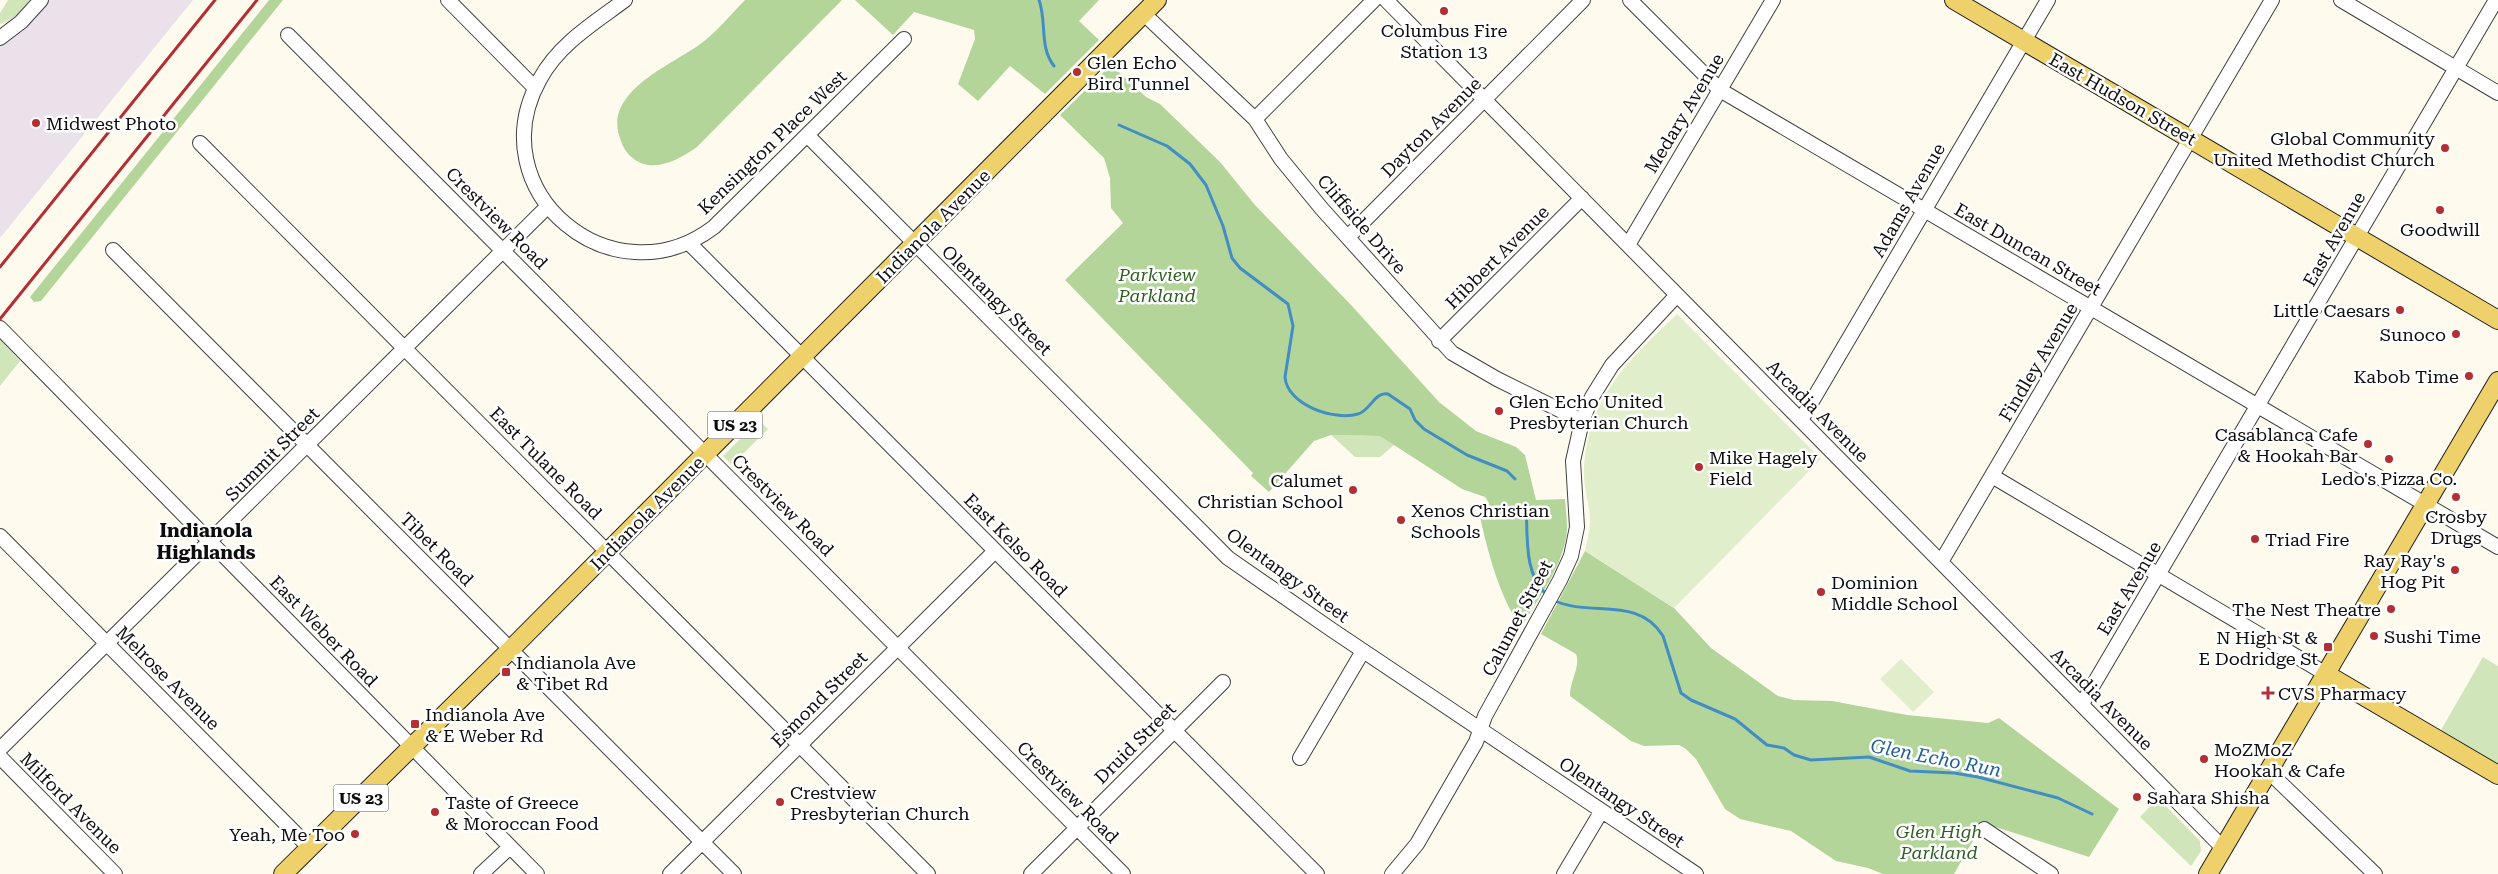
<svg xmlns="http://www.w3.org/2000/svg" width="2498" height="874" viewBox="0 0 2498 874" font-family="'Roboto Serif',serif">
<style>
.industrial{fill:#eae1eb}
.green{fill:#d0e6ba}
.forest{fill:#b4d59a}
.pitch{fill:#e1eecb}
.lines{fill:none;stroke-linecap:round;stroke-linejoin:round}
.stream{stroke:#428ec4;stroke-width:3}
.minor-casing{stroke:#404040;stroke-width:16}
.major-casing{stroke:#1e1e1e;stroke-width:20}
.minor{stroke:#fff;stroke-width:14}
.major{stroke:#efd16c;stroke-width:18}
.rail{stroke:#b32f33;stroke-width:3}
.poi-dot{fill:#b32f33;stroke:#fff;stroke-width:2}
.labels{text-anchor:middle;dominant-baseline:central;stroke-width:5;stroke-linejoin:round;paint-order:stroke}
.shield{fill:#fff;stroke:#565656;stroke-width:1}
.shield-label{font-size:16px;font-weight:bold;fill:#0d0d0d}
.poi-label{font-size:18px;fill:#0d0d0d;stroke:#fff;text-anchor:start}
.street-label{font-size:18px;fill:#0d0d0d;stroke:#fff}
.park-label{font-size:18px;font-style:italic;fill:#2e6022;stroke:#fff}
.neighbourhood-label{font-size:19px;font-weight:bold;fill:#0d0d0d;stroke:#fff}
.water-label{font-size:19px;font-style:italic;fill:#1f6095;stroke:#fff}
</style>
<rect width="100%" height="100%" fill="#fefbee"/>
<!-- industrial -->
<path class="industrial" d="M32,0H193L0,238V39L9,33L5,22Z"/>
<!-- green -->
<path class="green" d="M8,0H32L15,16L0,24V13Z
M0,339L20,361L0,386Z
M759,420L768,429L732,465L723,456Z
M1331,435L1381,436L1394,445L1380,457H1355Z
M2483,657L2498,666V764L2441,730Z
M2158,798L2200,841L2201,851L2191,866L2140,817Z"/>
<!-- forest -->
<path class="forest" d="M269,0H283L41,301L34,302L30,297Z
M745,0H842L697,147C683,157 659,171 641,163C628,157 623,149 619,135C606,91 671,65 699,45C716,33 730,15 745,0Z
M855,0H1099L1079,21L1099,40L1045,94L1010,66L978,101L958,84L975,39L974,30L914,12L893,35Z
M1111,65L1146,97L1160,104L1220,162L1255,205L1352,306L1439,402L1476,431L1516,447L1525,455L1536,500L1565,499C1566,509 1567,520 1567,530C1564,566 1538,598 1521,628C1499,595 1489,556 1480,517L1489,503L1485,497L1462,489L1380,436L1331,435L1314,441L1269,492L1251,476L1253,473L1065,280L1123,223L1111,208L1110,178L1104,158L1060,115Z
M1585,551L1674,608L1711,648L1778,696L1794,700L1832,701L1907,715L1988,723L1999,718L2119,809L2089,857L1983,823L1954,874H1883L1868,868L1836,861L1791,831L1740,819L1725,809L1696,759L1686,749L1679,745L1644,746L1631,741L1570,696C1569,683 1581,666 1576,654L1541,634Z"/>
<!-- pitch -->
<path class="pitch" d="M1677,314L1821,459L1674,608L1585,551C1587,541 1590,531 1590,521C1590,506 1584,490 1584,475C1585,400 1627,362 1677,314Z
M1901,659L1934,692L1913,712L1880,679Z"/>
<g class="lines">
<!-- stream -->
<path class="stream" d="M1039,0C1047,22 1039,47 1054,66
M1119,125L1167,146L1190,164L1206,185L1223,226L1232,258L1240,268L1288,304L1293,326L1285,377C1287,405 1334,421 1358,414C1370,411 1375,391 1388,394L1410,409L1415,420L1424,429L1467,455L1507,471L1515,479
M1526,505C1528,533 1523,575 1547,595
M1553,600C1590,618 1638,595 1663,636L1681,693L1691,700L1735,719L1767,745L1784,748L1794,755L1811,760L1869,757L1910,771L1954,773L1978,777L2058,798L2092,814"/>
<defs>
<path id="minor" d="M448,0L535,88
M625,0C594,23 559,44 540,79C477,191 613,304 714,227L904,39
M1386,0L2223,848
M1630,0L1720,90L2498,547
M2341,0L2498,93
M1143,13L1255,119L1281,159L1322,209L1452,353L1497,379L1582,421
M288,35L1123,874
M0,38L21,22L41,0
M1255,119L1374,0
M807,135L1228,558L1332,630L1696,874
M200,143L928,874
M1348,237L1583,0
M689,243L1317,874
M1628,245L1773,0
M113,250L734,874
M0,328L537,874
M1439,341L1582,198
M1801,420L2048,0
M1992,476L2326,674
M0,536L310,848
M1941,562L2272,0
M2082,704L2496,0
M0,749L547,207
M0,757L115,874
M1300,758L1363,651
M2268,771L2375,874
M1984,829L2051,874
M481,874L510,847
M670,874L995,551
M1031,874L1223,682
M1392,874L1417,844L1476,742L1485,716L1560,580L1571,556L1577,527L1573,461L1582,421L1592,397L1612,365L1677,295
M1564,874L1601,812"/>
<path id="major" d="M1954,0L2498,320
M2326,674L2498,775
M283,874L517,643L1157,0
M2208,874L2498,381"/>
</defs>
<!-- minor casing -->
<use href="#minor" class="minor-casing"/>
<!-- major casing -->
<use href="#major" class="major-casing"/>
<!-- minor -->
<use href="#minor" class="minor"/>
<!-- major -->
<use href="#major" class="major"/>
<!-- rail -->
<path class="rail" d="M0,267L215,0
M0,319L257,0"/>
</g>
<!-- markers -->
<g class="poi-dot">
<circle cx="1444" cy="11" r="5"/>
<circle cx="1077" cy="72" r="5"/>
<circle cx="36" cy="123" r="5"/>
<circle cx="2445" cy="148" r="5"/>
<circle cx="2440" cy="210" r="5"/>
<circle cx="2400" cy="310" r="5"/>
<circle cx="2456" cy="334" r="5"/>
<circle cx="2469" cy="376" r="5"/>
<circle cx="1499" cy="411" r="5"/>
<circle cx="2368" cy="444" r="5"/>
<circle cx="2389" cy="459" r="5"/>
<circle cx="1699" cy="467" r="5"/>
<circle cx="1353" cy="490" r="5"/>
<circle cx="2456" cy="497" r="5"/>
<circle cx="1401" cy="520" r="5"/>
<circle cx="2255" cy="539" r="5"/>
<circle cx="2455" cy="570" r="5"/>
<circle cx="1821" cy="592" r="5"/>
<circle cx="2391" cy="609" r="5"/>
<circle cx="2374" cy="636" r="5"/>
<rect x="2323" y="642" width="10" height="10" rx="2.5"/>
<rect x="501" y="667" width="10" height="10" rx="2.5"/>
<path d="M2265.5 685.5h5v5h5v5h-5v5h-5v-5h-5v-5h5z"/>
<rect x="410" y="719" width="10" height="10" rx="2.5"/>
<circle cx="2204" cy="759" r="5"/>
<circle cx="2137" cy="797" r="5"/>
<circle cx="780" cy="802" r="5"/>
<circle cx="435" cy="812" r="5"/>
<circle cx="355" cy="834" r="5"/>
</g>
<g class="labels">
<!-- shield labels -->
<g class="shield">
<rect x="707.5" y="411.5" width="55" height="27" rx="4"/>
<rect x="333.5" y="784.5" width="55" height="27" rx="4"/>
</g>
<g class="shield-label">
<text x="735" y="425">US 23</text>
<text x="361" y="798">US 23</text>
</g>
<!-- poi labels -->
<g class="poi-label">
<text x="1444" y="30" text-anchor="middle">Columbus Fire<tspan x="1444" dy="21">Station 13</tspan></text>
<text x="1087" y="62">Glen Echo<tspan x="1087" dy="21">Bird Tunnel</tspan></text>
<text x="46" y="123">Midwest Photo</text>
<text x="2435" y="138" text-anchor="end">Global Community<tspan x="2435" dy="21">United Methodist Church</tspan></text>
<text x="2440" y="229" text-anchor="middle">Goodwill</text>
<text x="2390" y="310" text-anchor="end">Little Caesars</text>
<text x="2446" y="334" text-anchor="end">Sunoco</text>
<text x="2459" y="376" text-anchor="end">Kabob Time</text>
<text x="1509" y="401">Glen Echo United<tspan x="1509" dy="21">Presbyterian Church</tspan></text>
<text x="2358" y="434" text-anchor="end">Casablanca Cafe<tspan x="2358" dy="21">&amp; Hookah Bar</tspan></text>
<text x="1709" y="457">Mike Hagely<tspan x="1709" dy="21">Field</tspan></text>
<text x="2389" y="478" text-anchor="middle">Ledo's Pizza Co.</text>
<text x="1343" y="480" text-anchor="end">Calumet<tspan x="1343" dy="21">Christian School</tspan></text>
<text x="1411" y="510">Xenos Christian<tspan x="1411" dy="21">Schools</tspan></text>
<text x="2456" y="516" text-anchor="middle">Crosby<tspan x="2456" dy="21">Drugs</tspan></text>
<text x="2265" y="539">Triad Fire</text>
<text x="2445" y="560" text-anchor="end">Ray Ray's<tspan x="2445" dy="21">Hog Pit</tspan></text>
<text x="1831" y="582">Dominion<tspan x="1831" dy="21">Middle School</tspan></text>
<text x="2381" y="609" text-anchor="end">The Nest Theatre</text>
<text x="2384" y="636">Sushi Time</text>
<text x="2318" y="637" text-anchor="end">N High St &amp;<tspan x="2318" dy="21">E Dodridge St</tspan></text>
<text x="516" y="662">Indianola Ave<tspan x="516" dy="21">&amp; Tibet Rd</tspan></text>
<text x="2278" y="693">CVS Pharmacy</text>
<text x="425" y="714">Indianola Ave<tspan x="425" dy="21">&amp; E Weber Rd</tspan></text>
<text x="2214" y="749">MoZMoZ<tspan x="2214" dy="21">Hookah &amp; Cafe</tspan></text>
<text x="790" y="792">Crestview<tspan x="790" dy="21">Presbyterian Church</tspan></text>
<text x="2147" y="797">Sahara Shisha</text>
<text x="445" y="802">Taste of Greece<tspan x="445" dy="21">&amp; Moroccan Food</tspan></text>
<text x="345" y="834" text-anchor="end">Yeah, Me Too</text>
</g>
<!-- street labels -->
<g class="street-label">
<text transform="translate(2123 99) rotate(30)">East Hudson Street</text>
<text transform="translate(1684 113) rotate(-59)">Medary Avenue</text>
<text transform="translate(1431 127) rotate(-45)">Dayton Avenue</text>
<text transform="translate(772 142) rotate(-44)">Kensington Place West</text>
<text transform="translate(1908 200) rotate(-60)">Adams Avenue</text>
<text transform="translate(497 218) rotate(45)">Crestview Road</text>
<text transform="translate(1362 224) rotate(49)">Cliffside Drive</text>
<text transform="translate(933 226) rotate(-45)">Indianola Avenue</text>
<text transform="translate(2334 239) rotate(-60)">East Avenue</text>
<text transform="translate(2028 249) rotate(30)">East Duncan Street</text>
<text transform="translate(1497 257) rotate(-45)">Hibbert Avenue</text>
<text transform="translate(997 300) rotate(45)">Olentangy Street</text>
<text transform="translate(2038 362) rotate(-59)">Findley Avenue</text>
<text transform="translate(1818 411) rotate(45)">Arcadia Avenue</text>
<text transform="translate(272 454) rotate(-45)">Summit Street</text>
<text transform="translate(546 463) rotate(45)">East Tulane Road</text>
<text transform="translate(783 505) rotate(45)">Crestview Road</text>
<text transform="translate(647 513) rotate(-45)">Indianola Avenue</text>
<text transform="translate(1016 545) rotate(45)">East Kelso Road</text>
<text transform="translate(437 549) rotate(45)">Tibet Road</text>
<text transform="translate(1288 575) rotate(36)">Olentangy Street</text>
<text transform="translate(2129 588) rotate(-59)">East Avenue</text>
<text transform="translate(1517 618) rotate(-62)">Calumet Street</text>
<text transform="translate(324 631) rotate(46)">East Weber Road</text>
<text transform="translate(168 678) rotate(45)">Melrose Avenue</text>
<text transform="translate(819 699) rotate(-45)">Esmond Street</text>
<text transform="translate(2102 699) rotate(45)">Arcadia Avenue</text>
<text transform="translate(1135 743) rotate(-45)">Druid Street</text>
<text transform="translate(1068 792) rotate(45)">Crestview Road</text>
<text transform="translate(1622 802) rotate(34)">Olentangy Street</text>
<text transform="translate(71 803) rotate(45)">Milford Avenue</text>
</g>
<!-- park labels -->
<g class="park-label">
<text x="1157" y="274">Parkview<tspan x="1157" dy="21">Parkland</tspan></text>
<text x="1939" y="831">Glen High<tspan x="1939" dy="21">Parkland</tspan></text>
</g>
<!-- neighbourhood labels -->
<g class="neighbourhood-label">
<text x="206" y="530">Indianola<tspan x="206" dy="22">Highlands</tspan></text>
</g>
<!-- water labels -->
<g class="water-label">
<text transform="translate(1936 758) rotate(11)">Glen Echo Run</text>
</g>
</g>
</svg>
